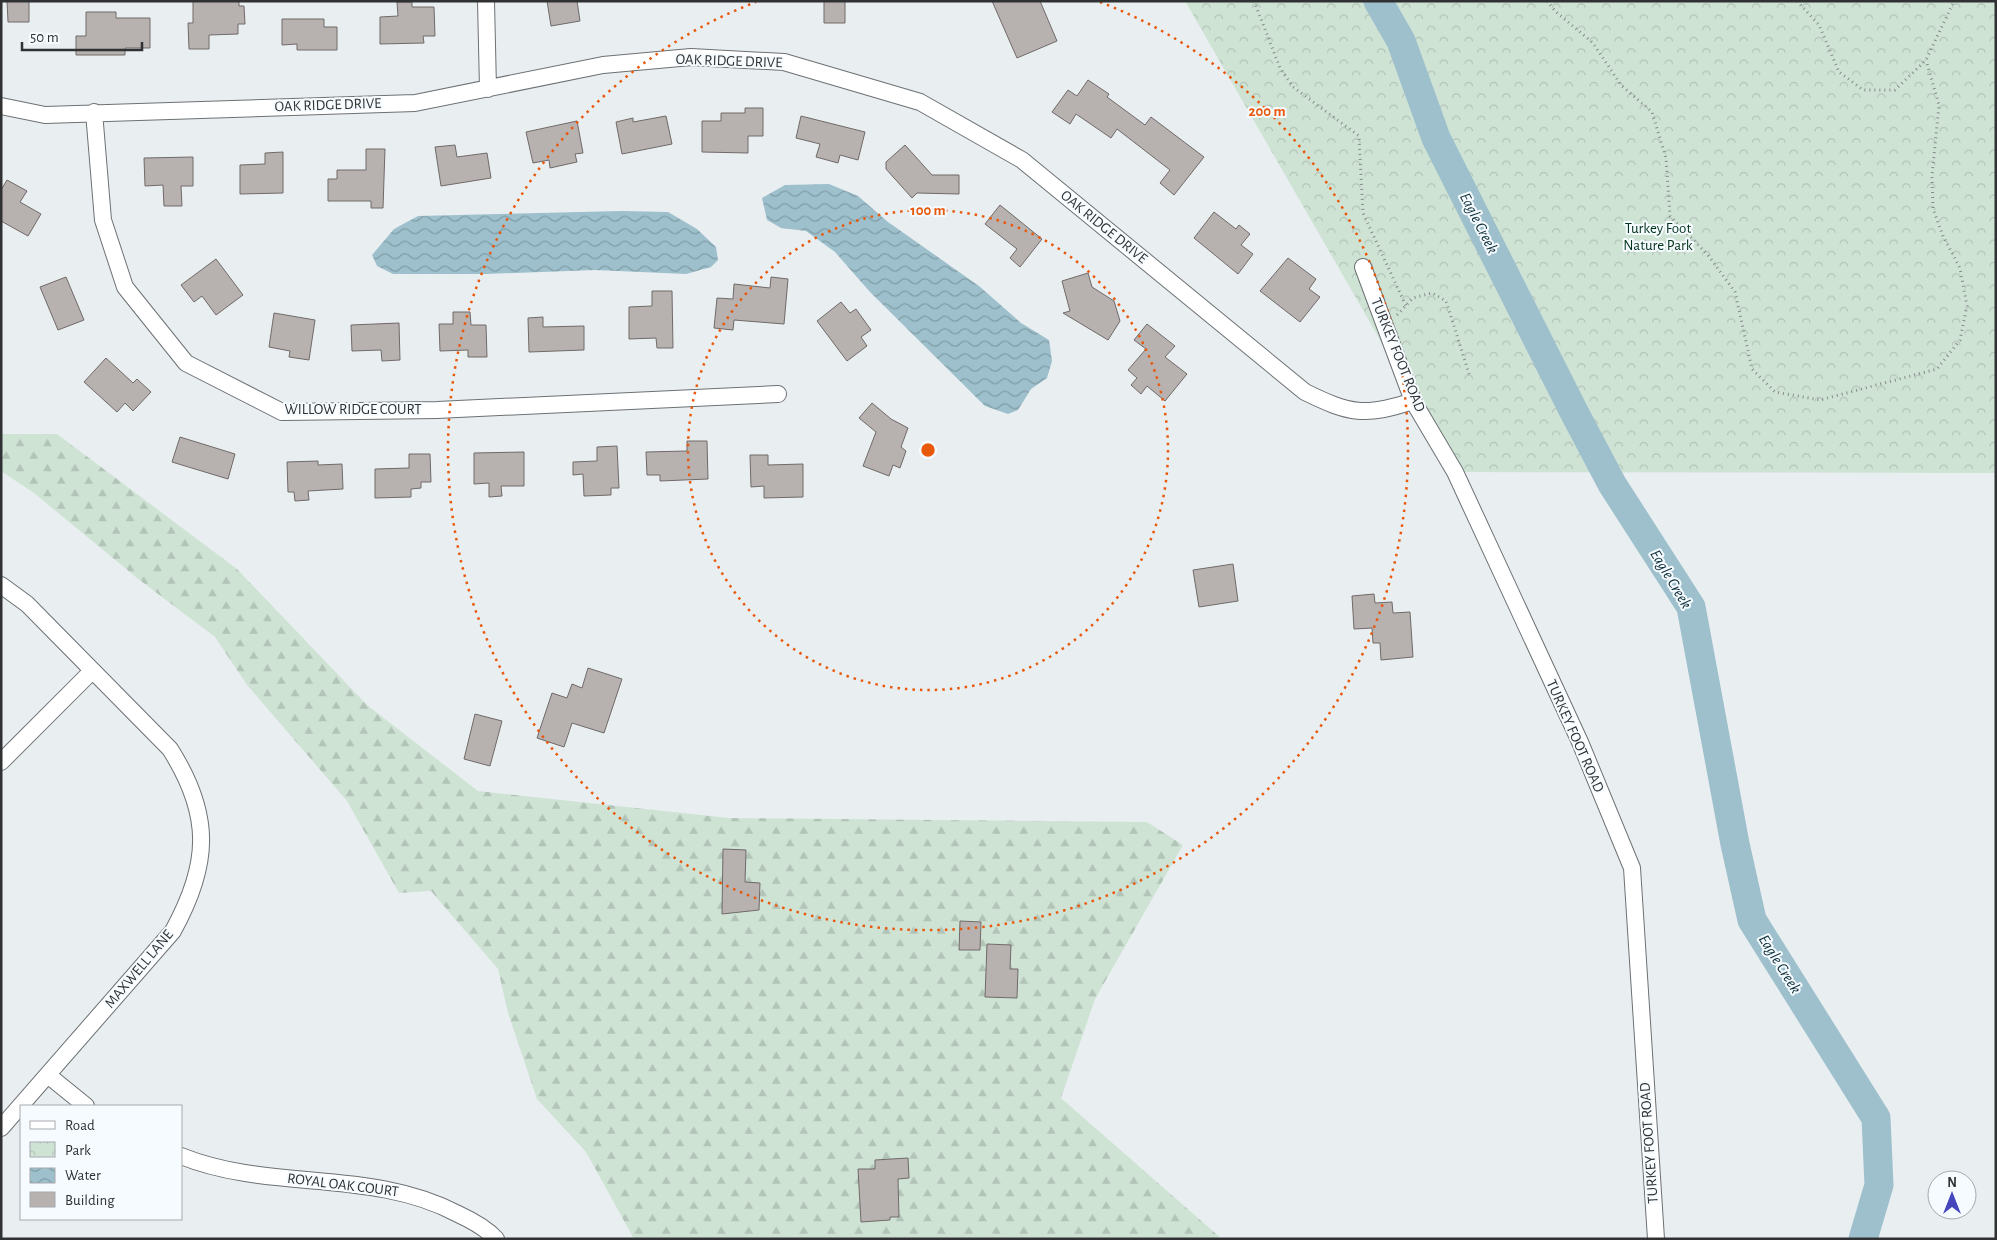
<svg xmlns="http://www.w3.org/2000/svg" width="1997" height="1240" viewBox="0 0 1997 1240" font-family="'Alegreya Sans',sans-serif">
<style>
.forest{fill:url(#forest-firs)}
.park{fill:url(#park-crowns)}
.water{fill:url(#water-waves)}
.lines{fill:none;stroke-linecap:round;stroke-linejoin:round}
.river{stroke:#9dc0cc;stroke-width:29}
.building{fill:#b7b1b0;stroke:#706a69}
.street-casing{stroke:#6c7174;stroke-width:18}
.path{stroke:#868a8c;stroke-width:3;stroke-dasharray:1 4;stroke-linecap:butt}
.street{stroke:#fff;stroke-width:16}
.ring{fill:none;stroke:#e8590c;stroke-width:2.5;stroke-dasharray:2.5 5}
.labels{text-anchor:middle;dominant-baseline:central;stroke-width:4;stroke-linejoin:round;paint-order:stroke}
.street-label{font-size:15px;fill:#2f3132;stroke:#f6fbff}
.park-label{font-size:15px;fill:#003319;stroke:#f6fbff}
.water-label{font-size:16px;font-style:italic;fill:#0c2e38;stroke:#f6fbff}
.centre{fill:#e8590c;stroke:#f6fbff;stroke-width:2.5}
.ring-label{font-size:15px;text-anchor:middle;font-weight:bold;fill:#e8590c;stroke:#f6fbff;stroke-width:4;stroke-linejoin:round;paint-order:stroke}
</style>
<defs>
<pattern id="forest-firs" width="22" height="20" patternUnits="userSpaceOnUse" patternTransform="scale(1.25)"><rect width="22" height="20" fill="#cfe3d5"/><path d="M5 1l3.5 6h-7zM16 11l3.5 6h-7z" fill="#b2c3b7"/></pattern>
<pattern id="park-crowns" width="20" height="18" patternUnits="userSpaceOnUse" patternTransform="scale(1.25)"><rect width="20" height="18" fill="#cfe3d5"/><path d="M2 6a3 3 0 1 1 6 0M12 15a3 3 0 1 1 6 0" fill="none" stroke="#b2c3b7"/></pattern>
<pattern id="water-waves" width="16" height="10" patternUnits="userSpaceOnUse" patternTransform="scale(1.25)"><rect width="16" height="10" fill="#9dc0cc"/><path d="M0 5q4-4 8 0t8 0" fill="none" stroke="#809da6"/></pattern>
</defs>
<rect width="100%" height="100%" fill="#e9eef1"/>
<!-- forest -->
<path class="forest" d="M1,434H57L237,569L367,705L478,791L729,818L1147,822L1183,845L1095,999L1061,1098L1222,1239H634L586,1152L537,1099L508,1013L498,969L431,891L399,893L347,801L247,685L215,637L137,578L34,493L1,471Z"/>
<!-- park -->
<path class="park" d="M1185,1H1996V473L1456,472Z"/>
<!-- water -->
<path class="water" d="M829,184L858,196L888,222L979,286L1021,323L1049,340L1052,361L1047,378L1031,389L1018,410L1008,414L985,406L870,292L835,252L806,231L781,228L767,220L762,198L785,185Z
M622,211L668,212L697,229L716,247L718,260L711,267L686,274L595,270L486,274H393L377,266L372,255L394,229L418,216Z"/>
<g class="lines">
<!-- river -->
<path class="river" d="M1378,1L1401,41L1436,138L1573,410L1612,484L1691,607L1735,844L1752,920L1876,1118L1879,1185L1863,1239"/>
</g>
<!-- building -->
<path class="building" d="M7,1H29V22H8Z
M193,1H239V6H244L245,24H238V34L209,35V49H189L188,23H193Z
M547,1H577L580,21L551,26Z
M824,1H845V23H824Z
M992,1H1040L1057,41L1017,58Z
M397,2H412V7H434L435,36H423L424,43L380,44V17L398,16Z
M86,12H116V18H150V48H125V55H76V36H86Z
M282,19H324V27H337V50H297V44L282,45Z
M1088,80L1109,94L1107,97L1145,125L1151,117L1204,157L1174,195L1160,183L1170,170L1117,129L1111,138L1076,114L1070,124L1052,112L1068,90L1077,96Z
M745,108H763V136H748V153L702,152V121H721V113H745Z
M666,116L672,144L622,154L616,122L633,118V122Z
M801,116L865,132L858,160L840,155L838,163L816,157L820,144L796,138Z
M577,121L583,153L575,154L577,162L550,168L549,160L533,163L526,132Z
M455,145L457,157L487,153L491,178L441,186L435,147Z
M905,145L932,175H959V194L917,193L912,198L886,169V162Z
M366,149H385L383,208H371V201H328V179H337V170H366Z
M283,152V193L240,194V165L265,164V153Z
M193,157V186H181L182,206H164L163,185L145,186L144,158Z
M7,180L27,191L20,202L41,214L28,236L1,221V190Z
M1000,205L1042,239L1020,267L1010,258L1017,249L985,224Z
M1214,212L1236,229L1239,225L1250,234L1241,245L1253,254L1238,274L1194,238Z
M1288,258L1316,279L1309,289L1320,297L1300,322L1260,291Z
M216,259L243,295L216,315L202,296L194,302L181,285Z
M1088,273L1092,287L1114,301L1120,321L1108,340L1063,313L1070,311L1062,281Z
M66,277L84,320L58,330L40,287Z
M771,277L788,279L784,324L734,320L733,330L714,328L717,298L733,299L734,284L770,288Z
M652,291H672L673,348H657L656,338L629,339V307L652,306Z
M841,302L850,313L856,309L871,330L861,337L867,346L847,361L817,321Z
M453,312H470L471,325H486L487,357H468V350L440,351L439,324H453Z
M274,313L315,320L309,360L289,357L290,351L269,347Z
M543,317V327L584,326V350L529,352L528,318Z
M399,323L400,360L382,361L381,350L352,351L351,325Z
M1147,324L1175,346L1165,357L1187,374L1165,401L1147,386L1141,394L1131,385L1137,378L1128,370L1146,349L1134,340Z
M106,358L133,383L137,379L151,392L133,411L125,403L117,412L84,382Z
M872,403L891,419L908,428L901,447L906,451L900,468L893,465L889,476L863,466L876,432L859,418Z
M180,437L235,454L228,479L172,462Z
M687,441H707L708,479L660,481V475H647L646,452L687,451Z
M617,446L619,488H611V495L584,496L583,474L573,475V462L597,461V447Z
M524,452V486H501L502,496L489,497V483L474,484V453Z
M409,454H430L431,482H421V488L411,489V497L375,498V469L409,468Z
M750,455H768V465L803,464V497L764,498V486L751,487Z
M318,461V465L342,464L343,489L308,491L309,500L295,501L294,492H288L287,462Z
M1233,564L1238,601L1199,607L1193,570Z
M1374,594L1375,603L1392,602L1393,613L1410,612L1413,657L1381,660L1380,643H1373L1372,628L1354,629L1352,596Z
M588,668L622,679L604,733L572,723L564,747L537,738L552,693L567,698L572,684L582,688Z
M475,714L502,721L490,766L464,759Z
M723,849L746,850L745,882L760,883L759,910L722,914Z
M960,921L981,922L980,950H959Z
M987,944L1011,945L1010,969H1018L1017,998L985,997Z
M908,1158L909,1178L898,1179L899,1217H890V1220L861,1222L858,1169H875V1160Z"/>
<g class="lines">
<defs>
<path id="street" d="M486,1L488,89
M1,106L45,115L415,103L603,65L691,57L784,62L920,102L1022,160L1305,392C1350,414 1365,417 1413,401
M94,112L103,220L125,287L186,363L282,412L437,410L778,394
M1363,267L1413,401L1455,472L1580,742L1632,868L1656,1239
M1,585L27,604L170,749C212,815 210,864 173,931L1,1128
M1,762L91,672
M49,1076L86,1106
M181,1156C270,1192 372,1168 458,1214C471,1220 486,1228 496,1239"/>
</defs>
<!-- street casing -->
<use href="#street" class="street-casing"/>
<!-- path -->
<path class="path" d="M1254,1L1280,68L1293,87L1359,136L1363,213L1406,306
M1547,1L1555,11L1593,43L1621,85L1652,112L1666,158L1670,216L1708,255L1735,292L1752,369L1775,392L1820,400L1937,369L1960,340L1967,306L1960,268L1943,236L1933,209L1932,176L1939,105L1926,60
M1797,1L1819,25L1839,72L1863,90H1895L1926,60L1954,1
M1397,315L1413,298L1432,293L1446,301L1470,377"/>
<!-- street -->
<use href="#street" class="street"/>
</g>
<!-- distance rings -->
<g class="ring">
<circle cx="928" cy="450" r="240"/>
<path d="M1100 2A480 480 0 1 1 756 2"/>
</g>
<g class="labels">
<!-- street labels -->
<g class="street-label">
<text transform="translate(729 61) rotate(2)">OAK RIDGE DRIVE</text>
<text transform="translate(328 105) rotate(-2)">OAK RIDGE DRIVE</text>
<text transform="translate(1104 227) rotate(39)">OAK RIDGE DRIVE</text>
<text transform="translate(1398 355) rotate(68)">TURKEY FOOT ROAD</text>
<text x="353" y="409">WILLOW RIDGE COURT</text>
<text transform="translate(1575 736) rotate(66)">TURKEY FOOT ROAD</text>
<text transform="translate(139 969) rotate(-50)">MAXWELL LANE</text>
<text transform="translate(1649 1143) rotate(-94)">TURKEY FOOT ROAD</text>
<text transform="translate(343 1185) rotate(7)">ROYAL OAK COURT</text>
</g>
<!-- park labels -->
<g class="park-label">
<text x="1658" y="228">Turkey Foot<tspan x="1658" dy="17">Nature Park</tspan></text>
</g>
<!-- water labels -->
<g class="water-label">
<text transform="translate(1479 223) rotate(63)">Eagle Creek</text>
<text transform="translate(1671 579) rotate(59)">Eagle Creek</text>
<text transform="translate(1780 964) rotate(58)">Eagle Creek</text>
</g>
</g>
<circle cx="928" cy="450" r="8" class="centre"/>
<g class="ring-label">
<text x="1267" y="116">200 m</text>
<text x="928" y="215">100 m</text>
</g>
<!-- border -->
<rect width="1997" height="1240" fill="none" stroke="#2f3132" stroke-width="5"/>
<!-- legend -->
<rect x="20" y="1105" width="162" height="115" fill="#f6fbff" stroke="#a6aaad"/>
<rect x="30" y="1121" width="25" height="8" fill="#ffffff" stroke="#a6aaad"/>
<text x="65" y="1130" font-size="15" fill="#2f3132">Road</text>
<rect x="30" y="1142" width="25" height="15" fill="url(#park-crowns)" stroke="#a6aaad"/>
<text x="65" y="1155" font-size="15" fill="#2f3132">Park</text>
<rect x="30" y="1168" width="25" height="15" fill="url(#water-waves)" stroke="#a6aaad"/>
<text x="65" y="1180" font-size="15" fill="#2f3132">Water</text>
<rect x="30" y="1192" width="25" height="15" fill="#b7b1b0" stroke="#a6aaad"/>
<text x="65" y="1205" font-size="15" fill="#2f3132">Building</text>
<!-- north arrow -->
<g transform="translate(1952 1195)"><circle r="24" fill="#f6fbff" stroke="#a6aaad"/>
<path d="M0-4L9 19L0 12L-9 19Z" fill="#4546bb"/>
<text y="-8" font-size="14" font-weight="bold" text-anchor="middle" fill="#2f3132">N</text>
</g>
<!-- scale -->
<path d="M22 42v8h120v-8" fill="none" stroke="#2f3132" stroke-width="2.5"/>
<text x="30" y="42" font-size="15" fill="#2f3132" stroke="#f6fbff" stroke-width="4" paint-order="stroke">50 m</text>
</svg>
